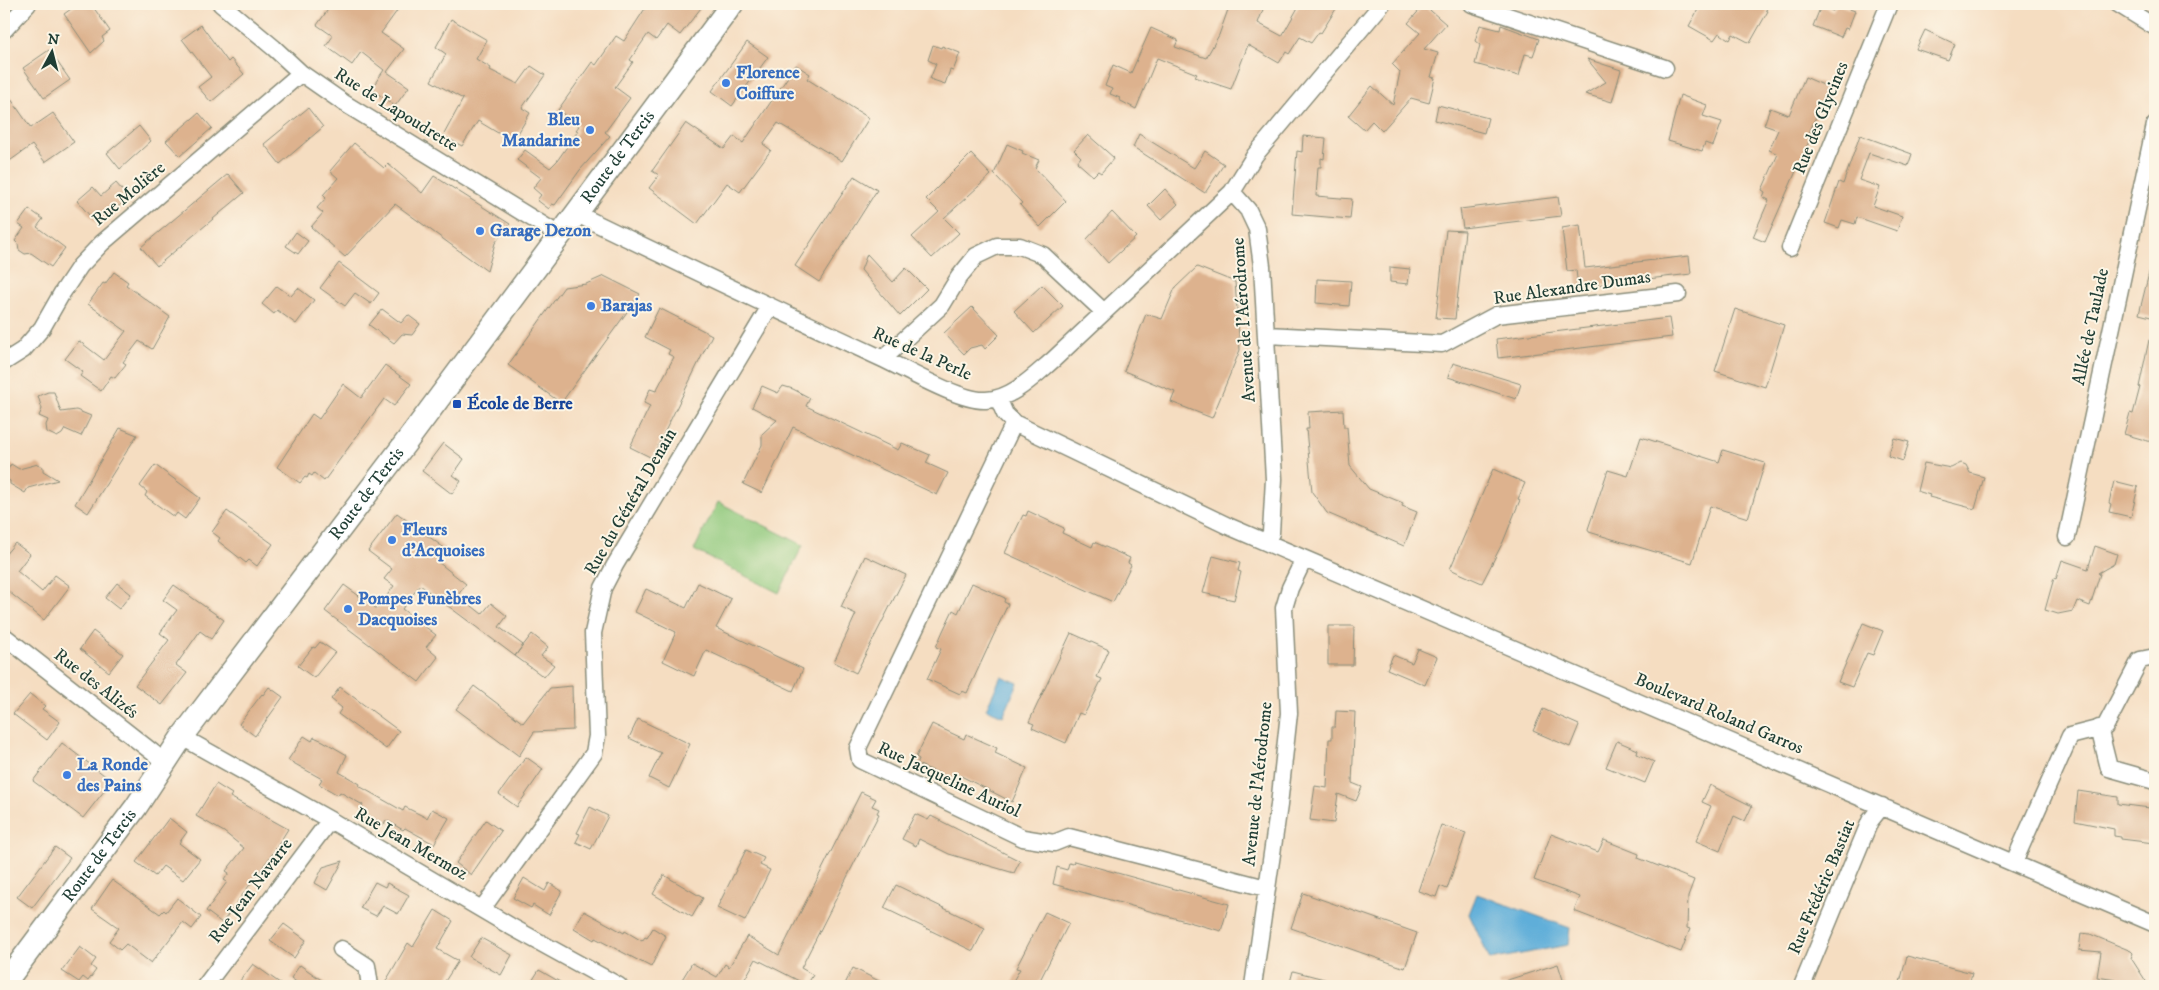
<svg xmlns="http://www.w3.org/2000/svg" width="2159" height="990" viewBox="0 0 2159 990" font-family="'IM FELL DW Pica',serif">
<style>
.green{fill:#90c97d;stroke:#588358}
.water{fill:#5faed9;stroke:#3f7686}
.building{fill:#ddb28e}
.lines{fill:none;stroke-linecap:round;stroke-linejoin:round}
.minor-casing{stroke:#8a8d7a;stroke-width:19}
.secondary-casing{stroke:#8a8d7a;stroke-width:25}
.minor{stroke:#fff;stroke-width:16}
.secondary{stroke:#fff;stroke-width:22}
.shop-dot{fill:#3f7fe0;stroke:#fcf5e5;stroke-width:2}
.transit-dot{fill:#1a4fb4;stroke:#fcf5e5;stroke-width:2}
.labels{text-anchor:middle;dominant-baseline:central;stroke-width:4;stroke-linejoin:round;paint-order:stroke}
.shop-label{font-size:18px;font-weight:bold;fill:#366cbe;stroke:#fcf5e5;text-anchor:start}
.street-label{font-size:18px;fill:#1f3d34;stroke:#fcf5e5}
.transit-label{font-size:18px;font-weight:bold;fill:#164399;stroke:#fcf5e5;text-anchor:start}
</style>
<rect width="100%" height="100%" fill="#fcf5e5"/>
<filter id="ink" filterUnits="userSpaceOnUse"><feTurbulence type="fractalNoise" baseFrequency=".02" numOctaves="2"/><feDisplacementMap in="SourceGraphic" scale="10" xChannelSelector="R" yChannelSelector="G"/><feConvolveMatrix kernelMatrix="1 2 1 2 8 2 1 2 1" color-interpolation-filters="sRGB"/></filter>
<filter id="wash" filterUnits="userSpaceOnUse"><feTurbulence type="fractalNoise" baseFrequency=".0096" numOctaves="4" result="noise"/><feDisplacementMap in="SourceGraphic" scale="20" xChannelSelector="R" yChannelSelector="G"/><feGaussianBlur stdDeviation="1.12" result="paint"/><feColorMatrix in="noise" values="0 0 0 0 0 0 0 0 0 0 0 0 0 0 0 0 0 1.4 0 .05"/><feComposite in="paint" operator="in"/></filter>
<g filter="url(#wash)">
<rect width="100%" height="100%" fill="#f5ddc1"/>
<!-- green -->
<path class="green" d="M718,502L803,545L779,593L694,550Z"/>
<!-- water -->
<path class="water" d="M1001,676L1018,683L1003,716L986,709Z
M1477,894L1570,928L1568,945L1490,960L1469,914Z"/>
<g id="blocks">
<!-- building -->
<path class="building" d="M78,4H91L110,31L102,37L104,41L91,53L64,14Z
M332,4H402L381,33L404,49L387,72L409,87L395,106L371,89L384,70L361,52L352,65L326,46L333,36L317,25Z
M648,4H704L680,35L667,25L656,40L648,34L630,60L633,62L615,87L630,98L605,132L610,136L580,170L555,205L552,204L549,209L537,200L541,195L533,188L541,178L517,160L525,150L550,168L557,161L578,131L576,130L579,126L558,110L592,62L596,65L616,36L624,41Z
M1230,4H1265L1258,23L1282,36L1300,4H1339L1321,33L1319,32L1311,43L1300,37L1289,54L1286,52L1279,63L1248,45L1231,89L1195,77L1197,74L1157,58L1136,109L1119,100L1120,98L1110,94L1112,89L1105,86L1113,65L1131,73L1151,28L1178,40L1175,47L1206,58L1219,35Z
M1701,4H1769L1766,10L1768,11L1750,43L1733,34L1730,40L1719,33L1714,40L1689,26Z
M1836,4L1855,11L1848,29L1845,28L1841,37L1813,26L1821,6L1833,11Z
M1424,5L1446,24L1424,49L1438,53L1431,77L1435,78L1429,103L1411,98L1382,131L1372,121L1364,130L1348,116L1372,86L1393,105L1400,72L1392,64L1420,33L1408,23Z
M451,19L487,40L476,59L491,68L490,70L518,84L531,66L545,75L522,108L530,113L513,142L478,121L462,146L443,136L463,99L431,81L446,54L436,47Z
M201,25L228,62L231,59L244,74L211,102L198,87L211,77L182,39Z
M1480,25L1500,30L1501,25L1539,39L1533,56L1525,54L1519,76L1475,64L1480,45L1475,41Z
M1925,30L1955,44L1948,60L1916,49Z
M747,42L768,57L732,106L712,91Z
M933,45L941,48L942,46L960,53L953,71L950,70L945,84L930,79L936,64L928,60Z
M49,50L70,80L44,98L23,68Z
M1587,59L1621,70L1612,102L1585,94L1606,82Z
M796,65L810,74L807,79L869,118L842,161L778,123L763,144L771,150L740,192L727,183L697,224L649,188L659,175L652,171L686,123L724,149L734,136L743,143Z
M1805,77L1828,87L1808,136L1811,137L1765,242L1753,237L1769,200L1763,197L1765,192L1762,190L1778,154L1769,150L1778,130L1764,125L1770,108L1789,115Z
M4,89L31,128L53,113L74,142L45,162L32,145L4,165Z
M1680,95L1707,105L1703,116L1722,122L1713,146L1705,143L1702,151L1668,141Z
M1438,105L1488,118L1484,133L1435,120Z
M308,108L323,127L280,164L264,144Z
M199,113L212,128L180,156L166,141Z
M139,126L151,141L120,169L107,153Z
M1139,134L1194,168L1205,151L1224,164L1205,193L1133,147Z
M1088,135L1114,158L1101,173L1098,171L1093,176L1077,162L1081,157L1074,150Z
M1860,135L1912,154L1908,166L1869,153L1859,180L1880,187L1873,206L1902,216L1897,231L1857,217L1855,224L1842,220L1839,228L1825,223L1839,182L1843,184Z
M1303,136L1326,138L1324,159L1321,158V167H1318L1316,196L1352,199L1350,219L1292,214L1297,151L1302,152Z
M354,143L384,168L388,164L422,193L434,176L510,224L495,243L487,271L395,204L345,257L311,227L323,213L317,208L326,198L323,195L338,178L330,171Z
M1007,144L1023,151L1022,153L1039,160L1035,168L1066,201L1040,227L1020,205L1022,203L994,174Z
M971,154L991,175L944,218L959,233L932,258L912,237L939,212L926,199Z
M228,174L244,193L157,266L141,247Z
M854,176L877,190L819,282L795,266Z
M116,183L129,198L97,224L77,201L93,187L101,196Z
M1165,189L1178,204L1161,220L1148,206Z
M1558,197L1561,216L1463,228L1460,209Z
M29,209L43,219L37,227L65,248L51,267L31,253L25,254L19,250L18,244L15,241L24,228L18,224Z
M1112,212L1136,237L1108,263L1087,239Z
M1580,225L1585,268L1689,256L1691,274L1578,287L1576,270L1567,271L1562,228Z
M1446,230L1465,231L1455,319L1436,318Z
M296,232L308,241L298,254L286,246Z
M867,254L893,282L906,268L927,289L900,316L861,270Z
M339,263L379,293L371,304L355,293L345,306L320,288Z
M1197,267L1235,282L1240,350L1212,418L1171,402L1175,392L1124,371L1146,314L1162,319L1175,288Z
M1390,267L1410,269L1408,284L1390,282Z
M2150,269L2155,270V318L2139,314Z
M114,272L128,282L126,285L170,317L152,349L139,341L123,362L126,364L115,378L111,376L101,391L80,376L83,372L65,359L79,341L104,360L126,331L88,304L103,283L105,284Z
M604,276L640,294L561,403L508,365L564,287L586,284Z
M1317,279L1351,281L1349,306L1316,303Z
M1042,285L1063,306L1034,333L1014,311Z
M277,286L291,296L298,288L314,300L296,324L277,310L274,314L262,304Z
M972,307L999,335L985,349L982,345L970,348L964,354L944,333Z
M659,308L712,335L652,458L630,447L650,406L644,403L650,389L656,391L674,357L668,354L670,350L645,337Z
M382,309L401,323L408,315L420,324L412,335L402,334L394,343L369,325Z
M1735,309L1784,325L1765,387L1715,371Z
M1669,318L1672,337L1498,358L1496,339Z
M2149,340H2155V443L2124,434L2130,413L2133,414L2140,387H2139Z
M1453,363L1521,384L1516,399L1448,377Z
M385,365L411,384L394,406L384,399L324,481L314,473L312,476L309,474L307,478L305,477L300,483L277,467L312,414L319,419L343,384L361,398Z
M762,386L778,393L783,386L793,389L810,398L806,406L898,450L902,443L930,455L926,463L948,473L937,495L793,427L762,493L743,484L762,445V434L777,420L752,407Z
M48,392H54L61,412L76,410L91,416L81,436L65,429L62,434L57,437L47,432L46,425L48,420L39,416L42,409L38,396Z
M1343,410L1344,427H1347L1350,466L1369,489L1403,503L1402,506L1417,512L1404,546L1327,513L1312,492L1306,429H1309L1308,412Z
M120,428L137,435L88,513L75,504Z
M1641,437L1719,462L1723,450L1765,463L1748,518L1710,506L1692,563L1589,532L1588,529L1608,470L1628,476Z
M1894,438L1909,442L1903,461L1888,456Z
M443,443L464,459L453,475L461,481L452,494L422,471Z
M1924,463L1951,468L1961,463L1966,465L1970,473L1984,477L1975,509L1929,497L1930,495L1917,491Z
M11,464L19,469L38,464L43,467V471L58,480L28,488L25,493L10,484V481L4,477Z
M155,465L200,498L185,519L177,513L174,517L145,496L147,492L140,486Z
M1493,469L1525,483L1518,499L1520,500L1503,542L1482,583L1450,569Z
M2114,481L2138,487L2131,517L2109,512L2111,504L2109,503Z
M227,511L273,544L257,566L249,560L246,563L218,541L220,538L212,532Z
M1028,511L1064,528L1062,533L1092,547L1094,542L1130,558L1128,563L1131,565L1113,602L1005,553L1023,515L1026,516Z
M397,513L447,550L438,562L466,584L458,595L482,614L491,603L507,616L499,627L523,645L515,656L420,585L402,609L436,635L426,647L438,657L419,682L325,611L344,585L377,609L394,586L384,579L392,569L368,551Z
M15,543L30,554L17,571L42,592L55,575L70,586L44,620L4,588V556Z
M2095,546L2117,554L2114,564L2098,573L2100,574L2090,606L2077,601L2073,611L2058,614L2045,610L2054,578L2056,579L2062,560L2088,569Z
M865,556L906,575L856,673L834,662L856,614L841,607Z
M1213,556L1240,563L1238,571L1241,572L1234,600L1203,593Z
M117,583L131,594L119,609L105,598Z
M698,583L731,599L716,628L803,669L793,691L706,650L694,676L663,661L676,632L635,612L646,589L686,608Z
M972,583L1005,598L1004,602L1008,604L967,693L962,691L960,694L927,679L941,649L936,647L943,631L953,610L958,613Z
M174,585L224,620L211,639L200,631L176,665L187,673L162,705L135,685L169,640L160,633L177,610L163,600Z
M1863,623L1883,631L1873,655L1867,653L1852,687L1838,682Z
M1328,626H1354L1353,665H1328Z
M93,631L123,654L109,672L80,649Z
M1071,633L1109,650L1097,677L1102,679L1084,715L1079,713L1066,743L1032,728L1034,724L1029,722Z
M532,634L548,647L541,656L554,665L544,677L515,656Z
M320,642L335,652L314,678L298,666L313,647L315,648Z
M1418,649L1437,657L1425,685L1387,669L1393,655L1412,663Z
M474,686L523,723L550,688L572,686L573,730L534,732L519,756L456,709Z
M269,687L283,697L255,736L239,724L262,694L263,695Z
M340,687L399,731L386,749L338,714L342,708L331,699Z
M30,694L45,706L42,709L60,722L47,740L13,714Z
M1543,709L1579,725L1570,747L1533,731Z
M1336,711L1355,712L1352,783L1362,787L1356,801L1338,794L1334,823L1310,820L1315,786L1327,788L1329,739H1332V727H1335Z
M638,719L690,744L669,788L649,778L661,753L629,738Z
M932,724L964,739L966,734L997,748L995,753L1027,768L1012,802L961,776H959L957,781L917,764L919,759L916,757Z
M304,736L312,741L314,737L323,741L347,755L339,772L360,784L359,786L403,811L405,807L427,818L432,809L449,818L434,844L405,828L403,830L386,820L384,825L360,811L363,805L340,792L338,795L319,784L322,779L288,760Z
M1617,741L1638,750L1637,754L1654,762L1645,783L1606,767Z
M62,743L112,781L83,818L33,781Z
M526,757L543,769L517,807L499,794Z
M216,784L232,794L230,797L288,829L273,853L222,923L206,911L227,882L224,880L229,873L226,871L244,848L224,832L196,816Z
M1710,785L1752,806L1745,821L1734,816L1720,851L1696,841L1711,806L1702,802Z
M2078,791L2118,797V804L2150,808V810L2155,811L2154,843L2121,839V837L2114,836V829L2075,821Z
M861,792L876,799L872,806L879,809L877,813L879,814L801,968L813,975L807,985L756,959L741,986H678L692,963L717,977L725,964L729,967L747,936L779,955Z
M590,807L608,816L591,849L576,842L580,834L577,833Z
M915,814L928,820L931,816L1020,861L1014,873L949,854L919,839L916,846L902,839Z
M169,818L187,832L179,843L200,859L183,880L163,866L155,876L136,862Z
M486,820L501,831L471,875L456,863Z
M1441,825L1466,833L1447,889L1440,886L1436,897L1418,891Z
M1551,834L1598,852L1604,840L1639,854L1638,858L1694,880L1688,896L1687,928L1690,929L1681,952L1574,911L1580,897L1534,880Z
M55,847L70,858L32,908L17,897Z
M746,850L764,858L760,865L770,870L745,921L717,908Z
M343,861L327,890L315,883L323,867Z
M1074,861L1229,904L1221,931L1053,884L1057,867L1067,870L1069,863L1073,864Z
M664,875L703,898L692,917L653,894Z
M524,878L545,891L549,883L562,891L549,915L533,905L531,908L513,898Z
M112,880L160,914L164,910L166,912L177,898L201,917L192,929L183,922L151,963L126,944L120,950L109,941L119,928L92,909Z
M375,882L385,887L387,883L409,895L398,914L383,906L376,916L360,908Z
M896,885L985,928L973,951L884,908Z
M1303,893L1417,933L1405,968L1291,928Z
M435,910L453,921L437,949L458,961L442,986H383L408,943L413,947Z
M584,911L624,933L625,931L642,941L645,937L647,938L653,928L666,936L651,967L595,938L594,940L574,928Z
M1045,912L1069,923L1037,986H1010L1020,969L1016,968Z
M284,924L306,940L294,958L270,941Z
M2081,933L2090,934L2131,951L2133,953L2131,958L2149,986H2126L2122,981L2097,977L2101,952L2079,950Z
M481,938L512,955L501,975L469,957Z
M80,947L96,959L91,966L96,970L88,981L83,977L79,982L62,971Z
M1907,956L1972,973L1969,986H1899Z
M253,964L284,986H236Z
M1558,964L1565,986H1499L1498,983Z
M300,965L330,986H302L291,978Z
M853,968L889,986H844Z
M539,970L567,986H529Z
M1293,971L1332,981V986H1289Z"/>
</g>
</g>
<g filter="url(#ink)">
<use href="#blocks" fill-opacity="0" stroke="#8a8d7a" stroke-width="1"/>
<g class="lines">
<defs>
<path id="minor" d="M221,4L274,48L301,73L344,103L561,236
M1472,4L1665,68
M2118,4L2155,27
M4,30L28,4
M1232,192L1248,210L1257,229L1262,266L1274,479L1271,533L1266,542
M577,214C678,263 779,311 881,358C905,369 961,402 986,400C1012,399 1034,376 1053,360L1232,192L1255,155L1382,4
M1790,248L1889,4
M1267,335L1442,344L1496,315L1678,294
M883,359L942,305L959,277L976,256L997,246H1020L1043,255L1104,312
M4,362L23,350L42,328L62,293L80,266L102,243L301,73
M998,398L1005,414L1014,423L1228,526L2155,924
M1014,423L858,748L860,760L1023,838L1054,843L1069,837L1266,888
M2067,537L2155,125
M4,636L165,762
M2099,728L2109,768L2155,781
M182,737L330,820L510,926L619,986
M2014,862L2070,736L2105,727L2140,660L2155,657
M482,909L594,753L597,736L593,633L603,588L615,565L769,308
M341,949L367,966L370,986
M205,986L330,820
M1253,986L1279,805L1289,713L1284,608L1290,588L1304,559
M1802,986L1870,821L1882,806"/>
<g id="secondary">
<path id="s1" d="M4,984L136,807L182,737L407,441L732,4"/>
</g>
</defs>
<!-- minor casing -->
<use href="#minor" class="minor-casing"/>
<!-- secondary casing -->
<use href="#secondary" class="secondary-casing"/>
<!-- minor -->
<use href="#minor" class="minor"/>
<!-- secondary -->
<use href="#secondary" class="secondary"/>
</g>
</g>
<!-- markers -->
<g class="shop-dot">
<circle cx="726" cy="83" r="5"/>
<circle cx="590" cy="130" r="5"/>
<circle cx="480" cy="231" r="5"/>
<circle cx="591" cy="306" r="5"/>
<circle cx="392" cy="540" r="5"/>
<circle cx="348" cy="609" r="5"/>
<circle cx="67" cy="775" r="5"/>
</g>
<rect class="transit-dot" x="452" y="399" width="10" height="10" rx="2.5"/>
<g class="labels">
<!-- shop labels -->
<g class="shop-label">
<text x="736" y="73">Florence<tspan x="736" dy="21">Coiffure</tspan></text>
<text x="580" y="120" text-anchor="end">Bleu<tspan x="580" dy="21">Mandarine</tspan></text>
<text x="490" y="231">Garage Dezon</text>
<text x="601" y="306">Barajas</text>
<text x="402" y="530">Fleurs<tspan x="402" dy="21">d'Acquoises</tspan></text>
<text x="358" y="599">Pompes Funèbres<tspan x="358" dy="21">Dacquoises</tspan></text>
<text x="77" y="765">La Ronde<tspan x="77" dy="21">des Pains</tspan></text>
</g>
<!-- street labels -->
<g class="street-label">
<text transform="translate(396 110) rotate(32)">Rue de Lapoudrette</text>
<text transform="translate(1821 118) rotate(-68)">Rue des Glycines</text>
<text stroke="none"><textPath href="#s1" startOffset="1030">Route de Tercis</textPath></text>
<text transform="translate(129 194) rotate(-40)">Rue Molière</text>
<text transform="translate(1572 288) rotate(-8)">Rue Alexandre Dumas</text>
<text transform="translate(1244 320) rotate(-94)">Avenue de l'Aérodrome</text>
<text transform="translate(2091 327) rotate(-78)">Allée de Taulade</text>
<text transform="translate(922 354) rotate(24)">Rue de la Perle</text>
<text stroke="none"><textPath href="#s1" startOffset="610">Route de Tercis</textPath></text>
<text transform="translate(631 502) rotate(-60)">Rue du Général Denain</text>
<text transform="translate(96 684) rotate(38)">Rue des Alizés</text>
<text transform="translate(1719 714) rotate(23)">Boulevard Roland Garros</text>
<text transform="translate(949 780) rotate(25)">Rue Jacqueline Auriol</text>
<text transform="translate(1258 784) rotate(-84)">Avenue de l'Aérodrome</text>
<text transform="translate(411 844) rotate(30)">Rue Jean Mermoz</text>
<text stroke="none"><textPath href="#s1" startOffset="160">Route de Tercis</textPath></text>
<text transform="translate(1822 887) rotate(-67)">Rue Frédéric Bastiat</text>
<text transform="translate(251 891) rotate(-53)">Rue Jean Navarre</text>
</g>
<!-- transit labels -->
<g class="transit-label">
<text x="467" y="404">École de Berre</text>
</g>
</g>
<!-- margin -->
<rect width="2159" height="990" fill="none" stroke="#fcf5e5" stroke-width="20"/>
<!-- north arrow -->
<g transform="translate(52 52) rotate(7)" stroke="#fcf5e5" stroke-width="4" paint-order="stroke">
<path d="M0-4L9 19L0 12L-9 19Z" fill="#1f3d34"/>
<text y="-8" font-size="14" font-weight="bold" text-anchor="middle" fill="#1f3d34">N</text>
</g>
</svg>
